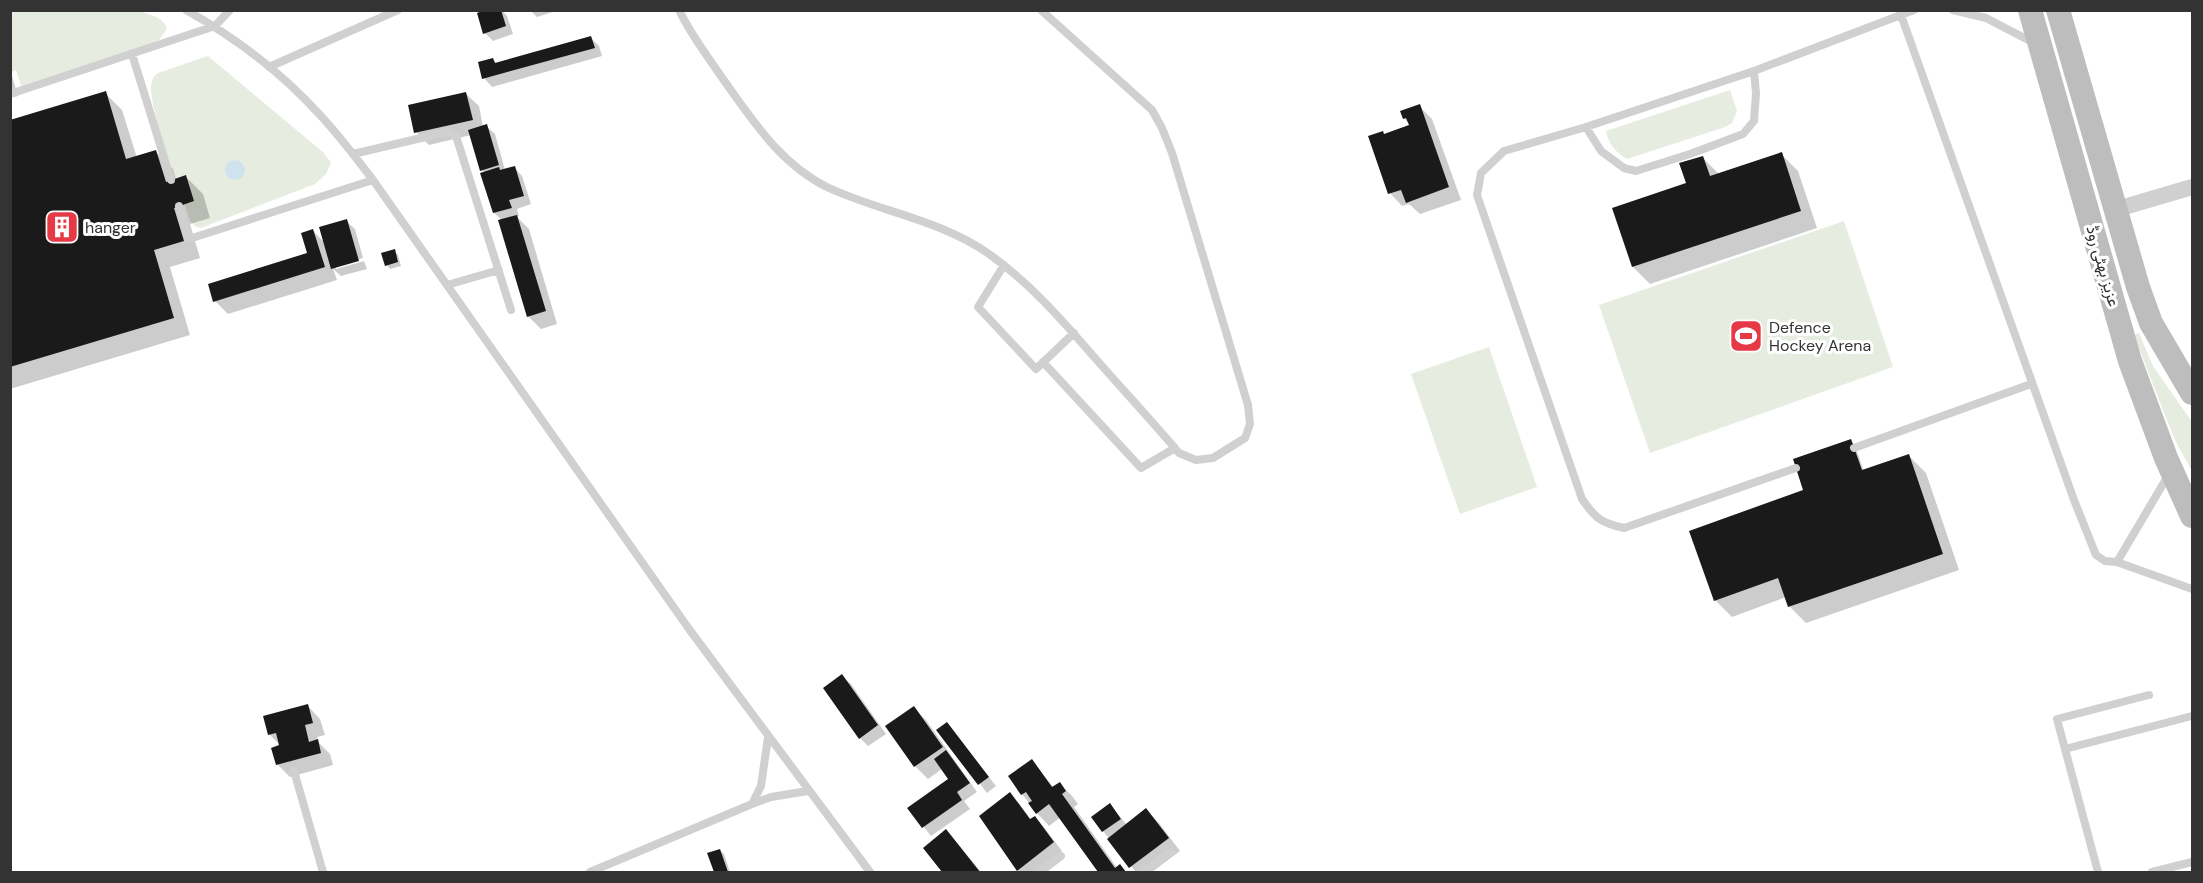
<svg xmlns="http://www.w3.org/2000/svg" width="2203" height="883" viewBox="0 0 2203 883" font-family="'DM Sans',Vazirmatn,sans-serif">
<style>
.green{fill:#e6ecdf}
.water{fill:#cfe2ee}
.shadow{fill:#0003}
.building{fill:#1a1a1a}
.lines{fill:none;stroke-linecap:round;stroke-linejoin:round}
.service{stroke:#d0d0d0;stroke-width:8}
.minor{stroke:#d0d0d0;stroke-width:16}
.secondary{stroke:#bdbdbd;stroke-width:24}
.labels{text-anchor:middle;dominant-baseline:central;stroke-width:6;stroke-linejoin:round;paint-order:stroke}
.poi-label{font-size:16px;fill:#333;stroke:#fff;text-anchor:start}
.street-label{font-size:16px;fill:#333;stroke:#fff}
</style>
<rect width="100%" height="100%" fill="#fff"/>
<!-- green -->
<path class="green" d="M11,11H140C150,15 164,17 167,29L159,40L150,44L21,86L16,70L11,72Z
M208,56L324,153L331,163L326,174L315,184L201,228C189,226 188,215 185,204L194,201L187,176L175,179C168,156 150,106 151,85C152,79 154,76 158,73Z
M1730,90L1737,111L1732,123L1725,127L1627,159C1617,153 1608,144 1606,131Z
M1844,221L1893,367L1650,453L1599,305Z
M2139,333L2153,366L2192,422V471L2177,444L2168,423L2134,335Z
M1489,347L1537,487L1460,514L1411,374Z"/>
<!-- water -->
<path class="water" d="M225 170a10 10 0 1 1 20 0a10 10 0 1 1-20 0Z"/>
<!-- shadow -->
<path class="shadow" d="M490,10H502L507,16L513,34L493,41L485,33Z
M530,10H559L537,17Z
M591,38L599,46L602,56L492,87L484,78L493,60L497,64Z
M10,69L18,96L10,98Z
M105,93L122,110L137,158L156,152L173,169L176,180L186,177L203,194L210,218L190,224L200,258L170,267L190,335L10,389V121Z
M466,94L479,106L483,127L486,126L495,134L505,170L514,167L522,176L531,204L517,209L519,216L517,217L529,229L557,324L541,329L528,316L502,220L494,213L485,173L482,170L471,135L429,145L416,132Z
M1419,106L1432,119L1461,200L1420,214L1409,204L1402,206L1390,193L1383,133L1385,135L1411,126L1404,118Z
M1781,154L1798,171L1817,228L1650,284L1633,267L1614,209L1688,184L1702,157L1719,174Z
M346,221L355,229L363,258L336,266V269L364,261L367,269L341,276L333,269L337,280L228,314L215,301L309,254L313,231L325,243Z
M394,251L398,255L401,266L390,269L387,265Z
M1851,441L1855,445L1864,472L1909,456L1926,473L1959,570L1806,623L1789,606L1786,597L1732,617L1715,600Z
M842,676L851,684L886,734L868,746L860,738Z
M308,706L320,719L325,735L317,737L318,742L330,754L333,765L290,777L277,764L281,746L270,735L265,717Z
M913,708L926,720L977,792L964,801L970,809L931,836L909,808L950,780L942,769L928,779L915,766L887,726Z
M947,724L996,786L987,793L939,730Z
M1032,761L1054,788L1060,784L1072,796L1078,804L1074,807L1117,868L1120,866L1126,872H1100L1061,817L1049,826L1037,813L1022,794Z
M1018,802L1031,820L1035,818L1043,826L1062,851L1034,872H1021L1018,870Z
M1110,805L1127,825L1146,810L1159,823L1180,851L1152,872H1136L1103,831Z
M946,831L958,844L981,872H944L925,848Z
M720,851L724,854L730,872H715L709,854Z"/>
<!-- building -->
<path class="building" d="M485,10H501L506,26L483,34L477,13Z
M591,36L595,48L482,79L478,62L493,58L495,63Z
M106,91L126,159L156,150L166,182L186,175L194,201L174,208L184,241L154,250L174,318L10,367V120Z
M466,92L473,120L414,133L408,105Z
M1420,104L1449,187L1406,203L1401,190L1388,194L1368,136L1383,131L1384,134L1409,125L1406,118L1403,119L1400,111Z
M487,124L499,165L480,171L468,130Z
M1782,152L1801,211L1632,267L1612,208L1686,183L1679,163L1703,156L1710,176Z
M515,166L524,196L509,200L512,208L493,213L480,173L499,167L500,170Z
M517,215L546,311L527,317L498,220Z
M347,219L359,261L331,269L319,227Z
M313,229L325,267L213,302L208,284L307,253L301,233Z
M395,249L398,262L385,266L381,253Z
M1851,439L1862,470L1909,454L1943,554L1788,607L1778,578L1714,601L1689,531L1803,490L1793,459Z
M842,674L878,725L859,739L823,688Z
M308,704L313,723L305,725L309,742L318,739L321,753L276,765L271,748L279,745L276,733L268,735L263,716Z
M914,706L943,747L914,767L885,726Z
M947,722L989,777L978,785L936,730Z
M946,750L970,783L957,792L962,800L922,828L907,808L948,779L934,759Z
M1032,759L1052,787L1060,782L1066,791L1062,794L1115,868L1120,864L1126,872H1098L1049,804L1036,814L1028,803L1032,801L1026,792L1021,795L1008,776Z
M1010,792L1030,819L1035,816L1054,842L1017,871L979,816Z
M1110,803L1121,819L1102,832L1091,817Z
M1146,808L1169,838L1129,868L1107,839Z
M946,829L980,872H942L923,848Z
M720,849L728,872H714L707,853Z"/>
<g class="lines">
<!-- service -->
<path class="service" d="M186,10C236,38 282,73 320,115C339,135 356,158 373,180L689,629L870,872
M679,10C691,35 708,57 723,79C753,121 781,165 829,188C881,212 941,220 989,254C1030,283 1062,320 1095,358C1123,390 1152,421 1179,453L1196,460L1213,458L1245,438L1250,424L1248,405L1172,153L1162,128L1152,110L1041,10
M1953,10L1986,18L2034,43
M1901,15L2074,500L2096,555L2105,561L2117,562
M132,54L171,180
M269,67L398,10
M10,94L215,26L230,10
M1586,127L1601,151L1624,168L1636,171L1690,154L1743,134L1754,121L1756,93L1754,71
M353,154L447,132L456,136L511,310
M179,206L189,239L373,180
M1004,265L978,307L1036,369L1074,333
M447,285L499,270
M1043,362L1141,468L1175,448
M1854,448L2031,384
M1796,468L1624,528C1601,523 1595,518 1582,499L1477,195L1481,173L1504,151L1586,127L1754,71L1914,10
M2169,474L2117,562L2192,589
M2065,749L2057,719L2149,695
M294,771L323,872
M752,804L761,786L768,737
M590,872L752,804L771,797L808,791
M1040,872L1061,856
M1142,872L1171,852
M2098,872L2065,749L2192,716
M2152,872L2192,862"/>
<!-- minor -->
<path class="minor" d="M2114,210L2192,187"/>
<!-- secondary -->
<path class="secondary" d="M2030,10L2130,361L2166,458L2192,516
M2058,10L2138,287L2151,323L2192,393"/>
</g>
<!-- icons -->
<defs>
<symbol id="building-square" viewBox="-11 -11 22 22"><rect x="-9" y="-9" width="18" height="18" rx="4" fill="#e63946" stroke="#fff"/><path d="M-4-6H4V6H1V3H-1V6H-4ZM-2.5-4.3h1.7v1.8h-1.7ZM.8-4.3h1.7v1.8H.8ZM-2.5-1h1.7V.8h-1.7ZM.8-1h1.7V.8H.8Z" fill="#fff"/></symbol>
<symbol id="stadium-square" viewBox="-11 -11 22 22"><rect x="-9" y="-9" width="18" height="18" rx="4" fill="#e63946" stroke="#fff"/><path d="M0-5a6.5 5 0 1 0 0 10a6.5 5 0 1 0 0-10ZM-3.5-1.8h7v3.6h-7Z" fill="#fff"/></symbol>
</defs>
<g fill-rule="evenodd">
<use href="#building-square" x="43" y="208" width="38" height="38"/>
<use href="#stadium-square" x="1727" y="317" width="38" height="38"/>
</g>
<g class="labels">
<!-- poi labels -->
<g class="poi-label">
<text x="85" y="227">hanger</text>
<text x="1769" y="327">Defence<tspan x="1769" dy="18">Hockey Arena</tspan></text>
</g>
<!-- street labels -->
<g class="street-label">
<text transform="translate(2103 266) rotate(74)">عزیز بھٹی روڈ</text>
</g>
</g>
<!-- border -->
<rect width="2203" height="883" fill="none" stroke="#333333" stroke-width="24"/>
</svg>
